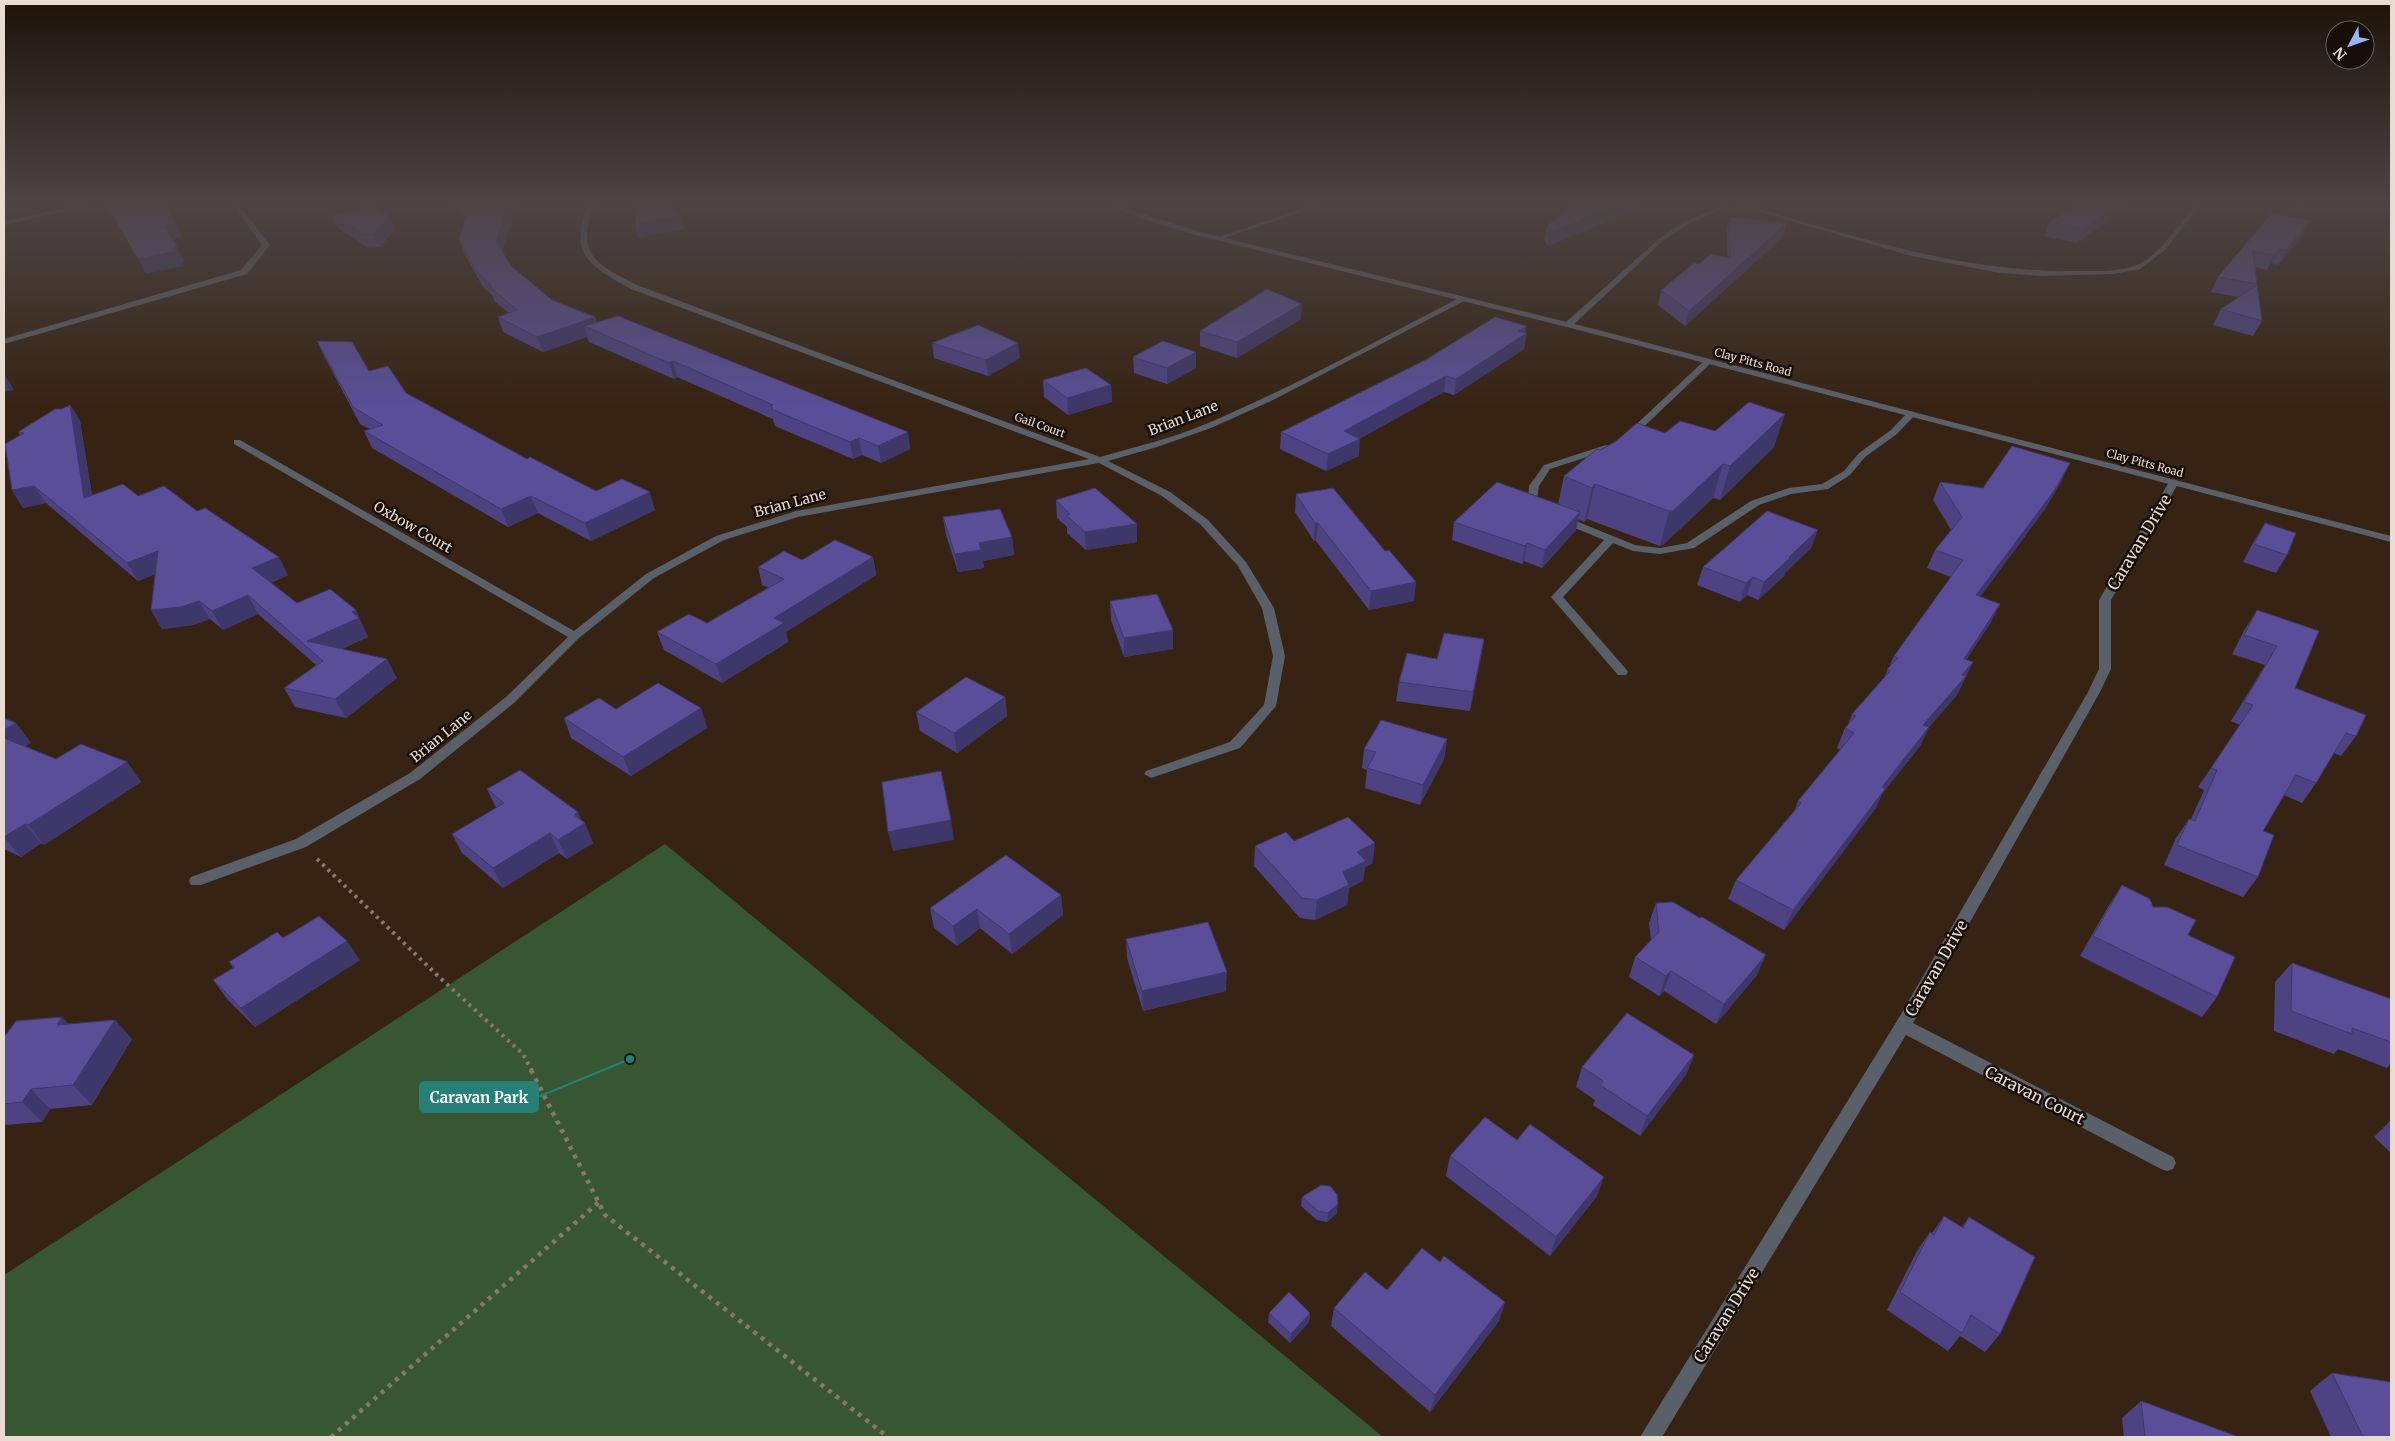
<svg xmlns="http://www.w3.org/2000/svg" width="2395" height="1441" viewBox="0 0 2395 1441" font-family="Merriweather,serif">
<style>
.green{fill:#365731}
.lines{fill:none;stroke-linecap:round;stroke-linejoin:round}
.path-far1{stroke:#88776a;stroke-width:4;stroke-dasharray:3 4.5;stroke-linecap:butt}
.path{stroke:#88776a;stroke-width:4.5;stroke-dasharray:4 5.5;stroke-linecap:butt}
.service{fill:#596069;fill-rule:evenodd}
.minor{fill:#596069;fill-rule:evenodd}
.tertiary{fill:#596069;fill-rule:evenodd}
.wall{fill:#4d4382}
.shaded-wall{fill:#3e376a}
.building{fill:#594e97;stroke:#3e376a}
.labels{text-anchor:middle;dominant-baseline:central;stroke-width:5;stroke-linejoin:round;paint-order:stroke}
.far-street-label{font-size:11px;fill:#e8dbd1;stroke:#170e08}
.street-label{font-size:14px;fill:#e8dbd1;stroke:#170e08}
.near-street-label{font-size:16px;fill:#e8dbd1;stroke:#170e08}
.leader{fill:none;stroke:#258078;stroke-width:2}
.callout-dot{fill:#258078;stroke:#170e08;stroke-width:2}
.callout{fill:#258078;stroke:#258078;stroke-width:2}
.callout-label{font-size:15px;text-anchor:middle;font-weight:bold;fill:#fff}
</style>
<rect width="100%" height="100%" fill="#362313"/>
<!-- green -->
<path class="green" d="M665,844L1383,1437H4V1275Z"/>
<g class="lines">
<!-- path-far1 -->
<path class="path-far1" d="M317,859L437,975L523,1054L532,1071"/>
<!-- path -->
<path class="path" d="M531,1070L605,1215L888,1437
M331,1437L599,1202"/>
<!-- service -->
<path class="service" d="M1705,360L1712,362L1633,437H1627V433Z
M1911,411L1916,414L1897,434L1865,457L1850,475L1828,489L1791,494L1759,505L1694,548L1660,554L1633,551L1613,543L1563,597L1626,669L1628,672L1626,675H1618L1551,597L1604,540L1558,521V517H1566L1635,545L1660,548L1687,543L1751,501L1789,488L1822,484L1844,471L1859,453L1891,430L1908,412Z
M1606,445L1609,446V450L1550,469L1539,486L1537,499L1545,504V508H1537L1528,502L1529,486L1544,465Z"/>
<!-- minor -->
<path class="minor" d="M81,205H92L4,225V221Z
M588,205H594C575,255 596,264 637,285L1100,457C1136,447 1172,438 1206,424C1293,387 1376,341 1459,298L1466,300L1271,401L1211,428L1157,447L1108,461L1170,492L1208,520L1246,562L1274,608L1285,656L1276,706L1240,748L1151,778L1144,774L1146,771L1230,742L1264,705L1273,656L1262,608L1238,566L1200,524L1162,496L1099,463L798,517L724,540L654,578L579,638L514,703L420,779L306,847L201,885H191L189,881L191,877L296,839L410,773L506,697L568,637L234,444V440H240L574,631L646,574L716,536L796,511L1089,459L631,289C590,266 568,255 588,205Z
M1314,205H1322L1222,239L1216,238Z
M1724,205H1732L1688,224L1664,240L1571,327H1565V323L1660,238L1684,222Z
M1736,205H1745C1854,236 1962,273 2077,271C2095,271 2117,272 2134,266C2160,256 2178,226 2195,205H2201L2165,250L2140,269L2113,274L2044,276L2000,273L1912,256Z
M2174,479L2179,482L2111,600V669L2100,692L1913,1023L2173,1157L2176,1163L2173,1169L2167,1171L2161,1169L1906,1035L1662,1437H1640L1897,1021L2088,692L2099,669V600L2169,482Z"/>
<!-- tertiary -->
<path class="tertiary" d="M233,205H239L270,245L247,274L4,344V339L241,270L262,245Z
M1107,205H1115L1197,231L1571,323L2391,536V542L1567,327L1192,234L1149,221Z"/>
</g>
<!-- wall -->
<path class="wall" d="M451,205H515L512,220L502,251L511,266L552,300L595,317L597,322L908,432L910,449L881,463L862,455L853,459L775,426L773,419L677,377L674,379L589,342L587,337L543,352L503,332L498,317L509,313L494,301L493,296L483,287L464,253L459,239L467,215Z
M1222,205H1239L1230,207Z
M2073,205H2126L2109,220L2077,243L2044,236L2050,222Z
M2301,205H2307L2302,211Z
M1640,208L1548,246L1544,240L1547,226Z
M2272,213L2302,235L2278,265L2271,263L2267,270L2255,267L2257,284V285L2262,321L2253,336L2213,325L2221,309L2239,297L2211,292L2218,277Z
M332,215L395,229L380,247L368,248L338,228Z
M1730,217L1783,237L1685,326L1658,305L1661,290L1699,264L1727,257V231Z
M1301,319L1237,358L1200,346V331Z
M1526,333L1524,349L1454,395L1444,392L1359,439V456L1326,471L1280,449L1281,432Z
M317,341L406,393L527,459L596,491L655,510L591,541L538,513L508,527L372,448L364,431L370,429L360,424L324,356Z
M932,343L1020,358L988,376L934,358Z
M1133,357L1196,368L1167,384L1134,373Z
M1043,380L1111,385L1112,402L1068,415L1044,397Z
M70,405L80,421L92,495L138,496L197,511L288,575L271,583L297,603L365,629H364L368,637L342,649L397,678L346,718L295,707L284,688L316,665L258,614L223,630L210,619L193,625L162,629L151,610L155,574L138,581L46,503L23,508L12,490L20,435L18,432Z
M1665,433L1774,447L1720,500L1713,498L1663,545L1660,546L1587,519L1584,522L1579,519L1576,530L1542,568L1524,561L1522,564L1452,540L1454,522L1558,504L1564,476L1600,450L1615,442Z
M2062,480L2045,509L1980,597L1991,622L1966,660L1973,662L1957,695L1929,727L1920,746L1882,794L1876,808L1784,930L1728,899L1736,880L1794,812L1798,801L1840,750L1837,748L1845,728L1848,725L1852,714L1884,678L1894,656L1951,577L1927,568L1935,550L1951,530L1933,500L1940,482L1983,488Z
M1296,494L1414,601L1369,610L1316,541H1314L1295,512Z
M1056,500L1137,542L1086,550L1067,533V527L1057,518Z
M943,517L1012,537L1014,555L983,561L984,568L958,572L946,535Z
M2265,523L2287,555L2276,573L2243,562L2254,541Z
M1811,548L1785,573L1784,576L1758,600L1747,595L1740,602L1697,585L1703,567Z
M873,557L876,575L786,632L788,642L722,683L664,650L657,632L707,623L769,588L762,585L758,567L802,560Z
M1110,601L1173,649L1124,657L1111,620Z
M2257,610L2319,631L2295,688L2356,736L2341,756L2334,753L2316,783L2302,803L2284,795L2263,831L2258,877L2243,897L2164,865L2176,838L2189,819H2191L2204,790L2198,787L2240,725L2231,721L2265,665L2232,654L2245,629Z
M1484,639L1470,711L1396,701L1399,682L1437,659Z
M1005,697L1007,716L957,753L920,731L916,712Z
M701,708L707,728L631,776L571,738L564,718L616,709Z
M4,718L16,723L31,743L24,746L56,759L127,762L141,782L44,845L41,843L21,857L4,849Z
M1447,739L1444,759L1420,805L1365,788L1367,770L1362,768L1364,749Z
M487,789L581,821L593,843L567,859L559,853L503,888L462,853L452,834L496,808Z
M1294,841L1373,863L1365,867L1363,881L1349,888L1347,905L1315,920L1300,918L1254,866L1255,846Z
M2122,885L2153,907L2188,935L2217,997L2202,1017L2080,956L2109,905Z
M1061,895L1063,915L1012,954L980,928L957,946L934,928L930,908Z
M1656,903L1757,975L1716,1024L1664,991L1659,996L1629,977L1635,957L1651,940L1649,923Z
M283,938L360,960L255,1027L228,1000L213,980L233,968L229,962Z
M1126,939L1226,991L1143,1011L1127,958Z
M2292,963L2391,999V1063L2387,1068L2338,1049L2334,1054L2274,1031L2275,982Z
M62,1017L68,1024L115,1020L132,1039L92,1105L50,1109L42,1122L4,1125V1037Z
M1694,1055L1686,1075L1640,1136L1593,1105L1595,1100L1576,1087L1582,1067Z
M2391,1120V1153L2374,1137Z
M1450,1156L1597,1196L1550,1256L1446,1176Z
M1302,1197L1337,1213L1327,1222L1317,1220L1301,1206Z
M1944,1216L1962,1227L1969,1217L2000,1334L1985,1352L1960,1336L1948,1351L1887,1310L1917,1251L1930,1232L1932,1233Z
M1440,1262L1505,1302L1499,1321L1430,1412L1331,1326L1334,1308L1387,1290Z
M1269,1313H1310L1309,1322L1290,1343L1268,1322Z
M2332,1373L2391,1437H2331L2310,1391Z
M2141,1401L2239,1437H2124L2122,1418Z"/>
<!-- shaded-wall -->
<path class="shaded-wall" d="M508,205H515L512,220L501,255L496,241Z
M1230,205H1239L1230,207Z
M1618,205H1641L1640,208L1548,246L1551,232Z
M2117,205H2126L2109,220L2077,243L2083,229Z
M390,216L395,229L380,247L374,234Z
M681,216L684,229L638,238L635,224Z
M2310,221L2302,235L2278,265L2286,250Z
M175,223L182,237L171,240L164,226Z
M1787,223L1783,237L1685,326L1689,311Z
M174,247H177L184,261L182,262L184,266L146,274L138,259Z
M2279,249L2267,270L2274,255Z
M1302,304L1301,319L1237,358V342Z
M595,317L600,332L584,326L587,337L543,352L537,337Z
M1527,326L1525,334L1527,333L1524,349L1454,395L1456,379L1519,331Z
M1018,343L1020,358L988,376L986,360Z
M1196,352V368L1167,384V368Z
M673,361L677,377L674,379L669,363Z
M4,373L14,390L4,392Z
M1446,376L1444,392L1350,444L1360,439L1359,456L1326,471L1328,454L1344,431Z
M1111,385L1112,402L1068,415L1067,398Z
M70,405L80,421L95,516L84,498Z
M1785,414L1774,447L1720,500L1730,466Z
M908,432L910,449L881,463L878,446Z
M859,438L862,455L853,459L850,442Z
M2070,463L2062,480L2045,509L1967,614L1976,595Z
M1723,464L1713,498L1663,545L1660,546L1669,511Z
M1595,484L1587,519L1584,522L1592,488Z
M34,486L46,503L23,508L12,490Z
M650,492L655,510L591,541L585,523Z
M531,496L538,513L508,527L501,509Z
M1580,512L1576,530L1542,568L1545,550Z
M1315,523H1318L1316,541H1314Z
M1137,524V542L1086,550L1085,532Z
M1818,530L1811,548L1785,573L1784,576L1758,600L1764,582Z
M1012,537L1014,555L983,561L984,568L958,572L955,554L979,543Z
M1527,543L1524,561L1522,564L1525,546Z
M158,551L169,569L138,581L127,563Z
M279,557L288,575L262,587L252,568Z
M873,557L876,575L786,632L788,642L722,683L716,664L774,618Z
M1753,577L1747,595L1740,602L1746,583Z
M1416,582L1414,601L1369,610L1371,591Z
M248,595L258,614L223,630L212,611Z
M199,601L210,619L193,625L162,629L151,610Z
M2000,604L1991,622L1955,677L1964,659Z
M356,610L368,637L320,658L307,641L352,612Z
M1173,630V649L1124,657V638Z
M1484,639L1481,658L1470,711L1473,692Z
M387,659L397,678L346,718L335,699Z
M1973,662L1957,695L1914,744L1923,725Z
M1005,697L1007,716L957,753L954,733Z
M701,708L707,728L631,776L623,757Z
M16,723L31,743L11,754L4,745V730Z
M1929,727L1920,746L1882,794L1876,808L1784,930L1793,910L1882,787Z
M1447,739L1444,759L1420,805L1423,785Z
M127,762L141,782L44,845L28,825Z
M578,812L583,824L585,823L593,843L567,859L558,840L574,815Z
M951,820L954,840L893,851L888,832Z
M25,824L41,843L21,857L4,837Z
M550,833L559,853L503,888L493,868Z
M1375,843L1373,863L1365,867L1363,881L1349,888L1347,905L1315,920L1317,900L1343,872L1357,852Z
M1061,895L1063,915L1012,954L1009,934Z
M977,909L980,928L957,946L953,926Z
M347,941L360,960L255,1027L241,1008Z
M1766,955L1757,975L1716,1024L1724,1004Z
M1671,971L1664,991L1659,996L1666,976Z
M1227,972L1226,991L1143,1011L1142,991Z
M62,1017L80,1036L57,1025Z
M115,1020L132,1039L92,1105L73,1085Z
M1694,1055L1686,1075L1640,1136L1647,1116Z
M31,1089L50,1109L42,1122L22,1102Z
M1604,1177L1597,1196L1550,1256L1556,1237Z
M1338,1204L1337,1213L1327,1222L1328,1213Z
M1505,1302L1499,1321L1430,1412L1435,1395Z
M1310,1313L1309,1322L1290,1343L1291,1334Z"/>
<!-- building -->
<path class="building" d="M107,205H165L175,223L164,226L177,247H174L177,251L138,259Z
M468,205H508L496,241L511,266L552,300L595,317L537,337L498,317L517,310L489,286H492L477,272L459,239L467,213L480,212Z
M637,205H664L681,216L635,224Z
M1574,205H1618L1551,232L1547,226Z
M2073,205H2117L2083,229L2050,222Z
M370,206L390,216L374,234H363L332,215Z
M2272,213L2310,221L2286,250L2279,249L2274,255L2253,251L2257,284L2218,277Z
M1730,217L1787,223L1689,311L1661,290L1694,263L1699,264L1711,254L1730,258Z
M2257,285L2262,321L2221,309Z
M1267,289L1302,304L1237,342L1200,331Z
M618,316L908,432L878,446L859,438L850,442L771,409L773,408L770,406L773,405L673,361L669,363L584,326Z
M1495,317L1527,326L1519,331L1527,333L1456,379L1446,376L1344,431L1360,439L1328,454L1281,432L1427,359Z
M978,325L1018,343L986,360L932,343Z
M317,341L352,342L369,371L388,366L406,393L527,459L530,457L596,491L622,479L650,492L585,523L531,496L501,509L364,431L383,425L353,407Z
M1163,341L1196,352L1167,368L1133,357Z
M1086,368L1111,385L1067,398L1043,380Z
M1749,402L1785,414L1730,466L1723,464L1673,511H1669L1595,484L1592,488L1564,476L1597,449L1600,450L1615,442L1637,423L1665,433L1680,421L1715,431Z
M70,405L84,498L123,484L138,496L164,486L197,511L205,508L279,557L252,568L297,603L330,589L356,610L352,612L359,618L307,641L387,659L335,699L284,688L323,661L248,595L212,611L199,601L181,607L151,610L158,551L127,563L34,486L12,490L5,444L24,433L18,432L55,409H62Z
M2012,446L2070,463L2054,491L1976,595L2000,604L1964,659L1973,662L1962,675L1966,676L1923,725L1929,727L1882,787L1885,789L1793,910L1736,880L1801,803L1798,801L1854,733L1845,728L1856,716L1852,714L1890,671L1887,669L1898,658L1894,656L1963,560L1935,550L1962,517L1940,482L1983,488Z
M1497,482L1580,512L1545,550L1527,543L1525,546L1454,522Z
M1095,488L1137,524L1085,532L1066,515L1070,514L1056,500Z
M1333,488L1385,551L1389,550L1416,582L1371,591L1318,523H1315L1296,494Z
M1000,509L1012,537L979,543L981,550L955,554L943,517Z
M1767,511L1818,530L1789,557L1790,558L1764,582L1753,577L1746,583L1703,567Z
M2265,523L2296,533L2287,555L2254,544Z
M835,540L873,557L774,618L784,623L716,664L657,632L689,614L707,623L784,579L758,567L784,551L802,560Z
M1157,594L1173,630L1124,638L1110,601Z
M2257,610L2319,631L2295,688L2366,715L2356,736L2346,733L2316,783L2296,775L2263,831L2274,835L2258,877L2177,845L2189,819L2195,821L2217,770L2211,768L2253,705L2244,702L2277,646L2244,635Z
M1444,633L1484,639L1473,692L1399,682L1407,653L1437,659Z
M966,677L1005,697L954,733L916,712Z
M658,683L701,708L623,757L564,718L599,698L616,709Z
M4,718L16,723L4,730Z
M1381,720L1447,739L1423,785L1367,768L1376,752L1364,749Z
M4,738L56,759L81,744L127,762L28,825L25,824L4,837V776L5,775H4Z
M520,770L578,812L574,815L585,823L558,840L550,833L493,868L452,834L504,803L487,789Z
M941,771L951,820L888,832L882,782Z
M1348,817L1375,843L1357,852L1366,861L1343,872L1349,885L1317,900L1302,898L1255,846L1286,832L1294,841Z
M1006,855L1061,895L1009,934L977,909L953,926L930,908Z
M2122,885L2150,899L2153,907H2167L2196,920L2188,935L2235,957L2217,997L2093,936Z
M1673,902L1700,918L1702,917L1766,955L1724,1004L1671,971L1666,976L1635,957L1659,932L1656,903Z
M319,916L347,941L241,1008L213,980L235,967L229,962L277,932L283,938Z
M1208,922L1227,972L1142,991L1126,939Z
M2292,963L2391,999V1042L2352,1028V1034L2291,1011Z
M1627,1013L1694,1055L1647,1116L1600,1085L1603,1081L1582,1067Z
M62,1017L57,1025L115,1020L73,1085L31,1089L22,1102L4,1104V1037L16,1021Z
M1485,1117L1517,1140L1530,1124L1604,1177L1556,1237L1450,1156Z
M1321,1185L1330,1186L1337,1194L1338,1204L1328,1213L1318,1211L1302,1197Z
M1944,1216L1963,1228L1969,1217L2035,1257L2000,1334L1971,1315L1962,1333L1900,1292L1930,1232L1934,1235Z
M1422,1248L1440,1262L1444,1256L1505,1302L1435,1395L1334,1308L1365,1272L1387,1290Z
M1289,1292L1310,1313L1291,1334L1269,1313Z
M2332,1373L2391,1382V1437H2363Z
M2141,1401L2239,1437H2145Z"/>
<!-- sky -->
<linearGradient id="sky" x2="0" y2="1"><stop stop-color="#1e130a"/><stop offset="0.5" stop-color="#4c4544"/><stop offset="1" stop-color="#4c4544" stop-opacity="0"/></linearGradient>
<rect width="2395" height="406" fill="url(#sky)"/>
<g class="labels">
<!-- far-street labels -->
<g class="far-street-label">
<text transform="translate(1753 362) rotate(15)">Clay Pitts Road</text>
<text transform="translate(1040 425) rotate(20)">Gail Court</text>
<text transform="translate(2145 463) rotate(15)">Clay Pitts Road</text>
</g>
<!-- street labels -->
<g class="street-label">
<text transform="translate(1183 418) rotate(-21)">Brian Lane</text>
<text transform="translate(790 503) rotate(-15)">Brian Lane</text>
<text transform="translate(413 527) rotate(30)">Oxbow Court</text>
<text transform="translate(441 736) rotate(-39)">Brian Lane</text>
</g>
<!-- near-street labels -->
<g class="near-street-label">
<text transform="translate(2139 542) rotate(-59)">Caravan Drive</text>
<text transform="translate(1936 968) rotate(-60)">Caravan Drive</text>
<text transform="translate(2035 1095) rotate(27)">Caravan Court</text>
<text transform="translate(1726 1315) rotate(-58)">Caravan Drive</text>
</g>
</g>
<!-- callouts -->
<path class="leader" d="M630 1059L538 1097"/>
<circle class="callout-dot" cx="630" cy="1059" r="5"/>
<rect class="callout" x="420" y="1082" width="118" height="30" rx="5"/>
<g class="callout-label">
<text x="479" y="1103">Caravan Park</text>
</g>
<!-- border -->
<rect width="2395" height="1441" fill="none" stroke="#e8dbd1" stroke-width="10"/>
<!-- north arrow -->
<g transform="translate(2350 45) rotate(229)"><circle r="24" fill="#170e08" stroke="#6b6058"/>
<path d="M0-4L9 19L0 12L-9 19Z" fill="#96b6fd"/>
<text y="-8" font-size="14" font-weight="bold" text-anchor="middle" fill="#e8dbd1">N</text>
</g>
</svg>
